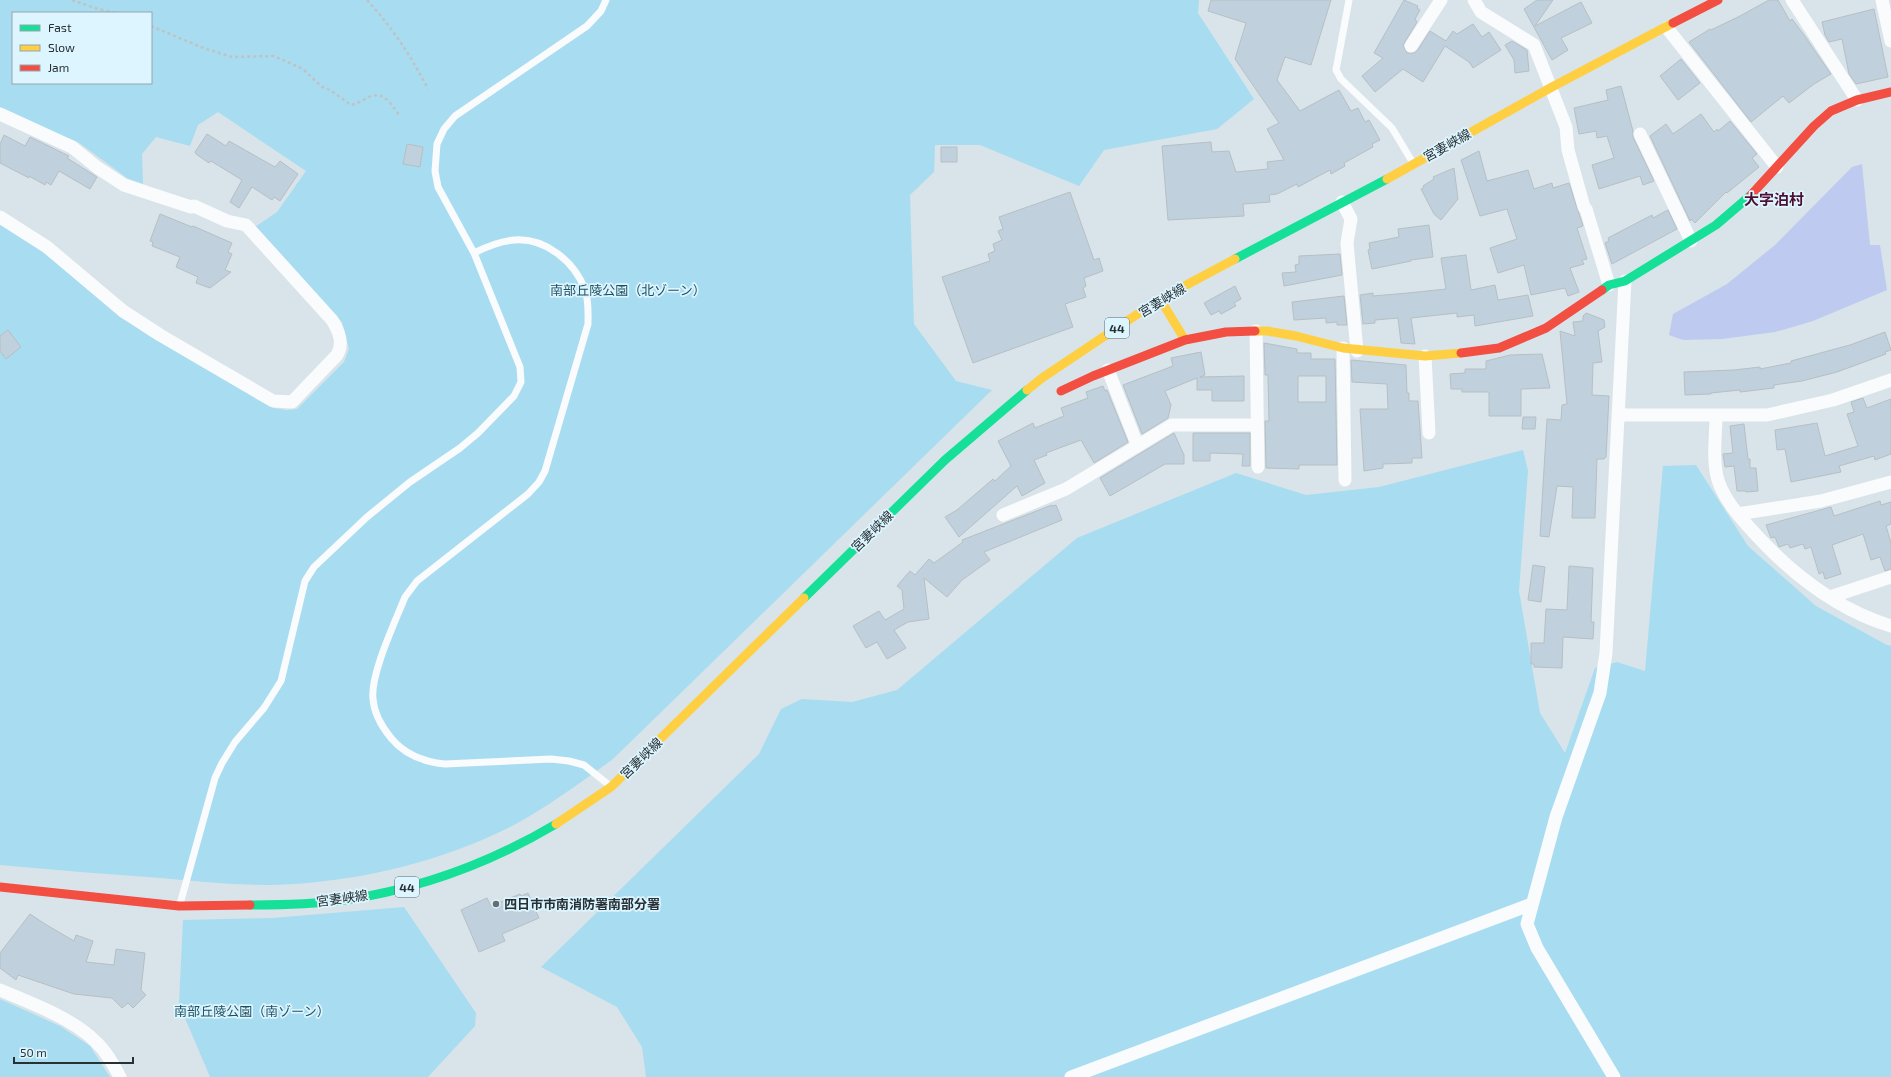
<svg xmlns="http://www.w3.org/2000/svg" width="1891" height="1077" viewBox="0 0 1891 1077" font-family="'Exo 2','Noto Sans JP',sans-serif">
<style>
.green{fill:#a8dcf0;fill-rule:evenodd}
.water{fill:#becaef}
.building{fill:#c0d0dd;stroke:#b6bfc4;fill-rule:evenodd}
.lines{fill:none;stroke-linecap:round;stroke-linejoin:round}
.path{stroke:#bec3c4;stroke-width:2.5;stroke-dasharray:3 3;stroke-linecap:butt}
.lane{stroke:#f9fbfc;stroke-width:7}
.street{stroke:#f9fbfc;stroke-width:13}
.fast{stroke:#16e098;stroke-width:9}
.slow{stroke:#ffcf43;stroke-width:9}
.jam{stroke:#f24e42;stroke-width:9}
.poi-dot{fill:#656f73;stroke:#ddf5ff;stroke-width:1.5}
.labels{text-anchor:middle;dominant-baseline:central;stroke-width:3.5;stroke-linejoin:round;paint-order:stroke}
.shield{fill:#ddf5ff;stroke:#5e6b71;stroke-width:1}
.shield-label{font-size:12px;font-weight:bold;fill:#273034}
.street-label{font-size:13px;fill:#273034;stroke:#ddf5ff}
.park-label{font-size:13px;fill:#1c5061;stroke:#ddf5ff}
.poi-label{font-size:13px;font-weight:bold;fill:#273034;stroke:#ddf5ff;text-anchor:start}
.quarter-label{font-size:15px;font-weight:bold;fill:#4e0f32;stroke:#ddf5ff}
</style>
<rect width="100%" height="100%" fill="#d8e4e9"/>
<!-- green -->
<path class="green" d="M0,0H1199L1198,13L1254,99L1217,129L1104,150L1079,186L980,145H935L934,172L910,195L914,324L956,381L992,390L613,759C580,783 545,809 508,828C441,861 368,879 294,884C250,887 205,882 161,878C107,874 54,870 0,865V224L23,237L71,273L120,317L274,408L286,410L297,409L344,362L349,349L342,322L255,227L277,212L306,171L218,112L198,125L190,146L156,137L142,154L143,184L127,178L78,142L29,123L0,107ZM13,13H151V83H13Z
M1523,450L1528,471L1519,591L1540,713L1565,753L1595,668L1617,662L1645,671L1663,466L1696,465L1748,546L1816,606L1885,644L1891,646V1077H646L642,1047L617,1007L541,967L759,754L781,709L802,699L852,702L897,690L1077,538L1236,473L1306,495L1379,487Z
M404,907L476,1013L475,1026L428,1077H210L179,1004L183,920L272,918Z
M0,999L60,1026L90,1046L110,1077H0Z"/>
<!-- water -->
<path class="water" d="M1862,164L1870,245H1880L1887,290L1813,321L1775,332L1722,339L1683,340L1669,335L1673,314L1727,284L1775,245L1852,167Z"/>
<!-- building -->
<path class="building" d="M1211,0H1331L1311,65L1285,57L1277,80L1300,111L1339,90L1351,111L1358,108L1365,122L1369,120L1380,140L1372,144L1373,147L1344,163L1345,166L1331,174L1330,170L1298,187L1297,184L1277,194L1269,195L1270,202L1243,204L1244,216L1168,220L1162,146L1211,142L1212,152L1229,151L1236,172L1268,169L1267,162L1284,160L1267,129L1279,123L1235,59L1246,23L1208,11Z
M1404,0L1418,6L1417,8L1420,10L1415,19L1417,22L1403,45L1407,53H1414L1417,51L1430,31L1446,41L1453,31L1457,34L1473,24L1482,37L1489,32L1501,50L1473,68L1469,62L1445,46L1423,82L1403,69L1375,92L1362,76L1383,58L1374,53Z
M1537,0H1553L1535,26L1581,2L1592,23L1561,38L1568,50L1552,60L1524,9Z
M1769,0H1778L1790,21L1792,19L1804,35L1831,74L1814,84L1789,103L1783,96L1751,122L1689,42L1710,29L1711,30L1740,16Z
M1874,9L1888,77L1856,84L1849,74L1842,39L1829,42L1825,35L1822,22Z
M1512,41L1527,50L1529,71L1515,73L1514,60L1505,45Z
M1681,59L1700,83L1678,100L1660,76Z
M1621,86L1633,131V137L1654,181L1643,185L1640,176L1599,189L1592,165L1614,158L1607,136L1597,138L1596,131L1579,134L1574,108L1608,100L1606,90Z
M1701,114L1714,132L1717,129L1718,131L1730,121L1757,154L1752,158L1759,167L1727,193L1726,192L1695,223L1691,219L1690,221L1650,136L1666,124L1673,134Z
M207,134L226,146L229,141L275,167L280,161L298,174L280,201L274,197L272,200L252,187L239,208L230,202L242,180L211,161L209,163L196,154L195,152Z
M4,135L25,146L30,137L69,156L67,158L97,177L90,189L59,171L51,185L46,182L45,185L29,176V178L0,163V144Z
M407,144L423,147L420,167L403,164Z
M941,147H957V162H941Z
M1479,151L1487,181L1528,170L1534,189L1552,183L1553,188L1569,183L1583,226L1577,228L1587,259L1582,260L1584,264L1570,268L1579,292L1568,296L1565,288L1531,295L1524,265L1498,273L1490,248L1517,239L1507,209L1480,216L1461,160Z
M1454,168L1458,199L1441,220L1434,214L1421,189L1424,188L1423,186L1434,179L1433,177Z
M1070,192L1094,260L1099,258L1103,271L1084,278L1086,286L1083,288L1086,297L1065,304L1073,327L973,363L942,277L990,261L988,254L995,251L993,244L1002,240L998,231L1003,229L999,217Z
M1668,210L1677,229L1612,264L1605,243L1609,241L1608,238L1652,215L1653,218Z
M160,214L192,227L193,226L232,243L228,252L232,254L225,270L231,272L210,288L196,283L198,277L176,267L180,257L152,246L153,242L150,241Z
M1429,225L1433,257L1411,260V261L1372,269L1368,250L1370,249L1369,243L1399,237L1398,229Z
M1340,254L1342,275L1284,286L1282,273L1296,272L1295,265L1299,264V256Z
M1466,255L1471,290L1495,285L1498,300L1528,295L1533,316L1475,326L1474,315L1457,317V313L1411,318L1415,344L1401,343L1398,318L1375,320V323L1363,324L1360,295L1373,293V296L1408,293L1446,289L1441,258Z
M1235,286L1241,299L1234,303L1236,306L1221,314L1219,311L1211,315L1204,303Z
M1344,296L1347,325H1337V322L1326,323V318L1294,320L1292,302Z
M1586,313L1604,320L1605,327L1598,331L1602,362L1593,363L1592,395L1609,396L1606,457L1604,459H1597L1595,518H1572L1573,487L1557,486L1549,537L1540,536L1547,419L1561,420L1562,405L1567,404L1560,331L1575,336L1573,322L1583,321V316Z
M8,330L21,347L6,359L0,351V336Z
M1885,332L1891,350L1885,352L1886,354L1837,372L1802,381L1774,385V388L1740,392V390L1711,393V394L1685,395L1684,372L1734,370L1760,367V369L1791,363V361L1850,345Z
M1264,343L1297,349V353H1311V359H1335L1337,465H1299V469L1266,468L1265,421H1269L1268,375H1265ZM1298,376H1326V402H1298Z
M1201,352L1205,375L1200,377L1244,376V401H1212V390H1197V378L1165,391L1171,405L1168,418L1142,434L1123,385L1173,366L1171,358Z
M1542,354L1550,388L1521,389V416H1489V392H1462V389H1451L1450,374L1465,373V369H1486V361L1510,355Z
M1351,360L1406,365L1407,393H1409V401H1418L1422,458H1412V463L1383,464V468L1364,471L1360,409H1388L1387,384L1352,382Z
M1103,386L1105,391L1107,390L1128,442L1094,463L1081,440L1046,453L1047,455L1034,460L1045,483L1022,496L1017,486L959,537L945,517L957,510L993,479L995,481L1011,466L998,441L1033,423L1035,428L1064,416L1061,408L1088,398L1086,392Z
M1863,398L1867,408L1891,399V454L1875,460L1874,456L1839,466L1841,472L1791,482L1785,449L1777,450L1775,430L1817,423L1825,456L1858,446L1847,414L1854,412L1851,402Z
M1523,417H1536L1535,429H1522Z
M1744,424L1748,459H1750V468H1756L1758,491L1746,492L1745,491H1737L1734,466L1725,467L1723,454L1733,453L1730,426Z
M1174,433L1184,455V464H1165L1110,496L1100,478Z
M1193,433H1250V466H1242L1243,454L1210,453V461H1193Z
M1880,501L1881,505L1891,502V524L1886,526L1891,543V569L1885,571L1880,557L1871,560L1863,534L1832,545L1841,574L1825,579L1823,572L1819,574L1811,547L1805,549L1803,544L1790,548L1788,544L1779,547L1775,537L1771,538L1766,525L1831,507L1834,516Z
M1052,505V506L1056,505L1062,520L984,552L990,560L962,580L947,597L924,578L929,619L908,622L894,630L906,648L887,659L877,642L866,648L853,626L879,611L885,620L904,609L902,590L897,586L910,571L915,575L929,559L934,563L963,542L962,540Z
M1533,565L1545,567L1541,602L1528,600Z
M1569,566L1593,568L1591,622H1594L1593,639L1563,637L1562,668L1534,667V664H1531V643H1544L1546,609L1567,610Z
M528,893L539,918L502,934L505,941L479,952L461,910L487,898L491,906L520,894L521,896Z
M30,914L45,924L74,941L76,935L93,941L86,962L114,965L116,949L145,953L141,990L146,995L133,1008L128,1003L122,1008L112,998L74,994L18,975L16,980L0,968V953Z"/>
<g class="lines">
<!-- path -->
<path class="path" d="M72,0L98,9L117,13
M367,0C392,27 411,56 428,89
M151,26L201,47L232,57L274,56L303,69L322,87L330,90L351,105C356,104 360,102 365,99C383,88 390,103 400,116"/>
<!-- lane -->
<path class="lane" d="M1349,0L1336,70L1341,79L1392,128L1413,163
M474,253C488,246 500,241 515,240C546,238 575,262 585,290C589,301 588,313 588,324L545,471L539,482L528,494L417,581L405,597C395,622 370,675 373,699C374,713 382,727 391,738C405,755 424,762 445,764L551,759L569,761L584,765L609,785
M180,904L215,778L222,763L235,742L264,708L281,681L305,581L314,567L367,517L410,482L460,448L478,433L514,396L521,382L520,367L474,253L438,187L435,171L437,144L444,129L455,116L587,26L601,11L606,0"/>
<!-- street -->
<path class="street" d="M1474,0L1481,12L1534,45L1566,127L1568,150L1584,207L1586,209L1609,285
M1792,0L1857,100
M1882,0L1891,41
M1667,28L1777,167
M1411,46L1441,0
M0,114L72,147L98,168L124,185L191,207L194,206L227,221L246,225L332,320C339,331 344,343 337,355L292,402L273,401L160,335L123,311L47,247L0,217
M1640,134L1691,241
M1342,202L1351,219L1347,243L1357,351
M1256,331L1258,467
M1343,348L1345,480
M1425,356L1429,433
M1108,370L1137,444
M1618,415H1767L1833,400L1891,380
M1716,416C1716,436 1712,460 1718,480C1723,497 1736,513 1748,526C1786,569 1835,609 1891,626
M1738,514L1821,501L1891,482
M1003,515L1066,489L1172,425H1257
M1830,597L1891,577
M0,990C30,1003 72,1018 95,1041C106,1051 113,1064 120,1077
M1071,1077L1532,904
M1614,1077L1537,948L1527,924L1556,817L1600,693L1606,653L1625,281"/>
<!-- fast -->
<path class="fast" d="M1235,259L1387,179
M1602,290L1609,285L1625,281L1716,225L1751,195
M804,598L945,460L1027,390
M250,905C282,905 314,904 345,900C419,889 492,862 556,824"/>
<!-- slow -->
<path class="slow" d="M1387,179L1552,87L1673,23
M1160,299L1185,340
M1255,331H1267L1296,336L1343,348L1425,356L1461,353
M1027,390L1042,378L1160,299L1235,259
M556,824L611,787L804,598"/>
<!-- jam -->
<path class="jam" d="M1673,23L1718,0
M1751,195L1814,126L1831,111L1857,100L1891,92
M1461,353L1499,348L1546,328L1602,290
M1061,391L1093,376L1185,340L1226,332L1255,331
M0,887L179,906L250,905"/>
</g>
<!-- markers -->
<circle class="poi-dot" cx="496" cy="904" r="4"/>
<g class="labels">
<!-- shield labels -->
<g class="shield">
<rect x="1105" y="318" width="24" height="20" rx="3"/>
<rect x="395" y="877" width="24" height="20" rx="3"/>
</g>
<g class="shield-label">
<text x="1117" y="328">44</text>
<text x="407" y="887">44</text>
</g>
<!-- street labels -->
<g class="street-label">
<text transform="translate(1447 145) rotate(-29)">宮妻峡線</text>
<text transform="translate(1162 300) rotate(-31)">宮妻峡線</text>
<text transform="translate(872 531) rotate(-44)">宮妻峡線</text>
<text transform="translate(641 758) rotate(-44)">宮妻峡線</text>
<text transform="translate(342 898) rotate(-8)">宮妻峡線</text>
</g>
<!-- park labels -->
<g class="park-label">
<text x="628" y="290">南部丘陵公園（北ゾーン）</text>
<text x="252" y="1011">南部丘陵公園（南ゾーン）</text>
</g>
<!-- poi labels -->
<g class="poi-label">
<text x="504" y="904">四日市市南消防署南部分署</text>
</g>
<!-- quarter labels -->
<g class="quarter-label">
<text x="1774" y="199">大字泊村</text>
</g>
</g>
<!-- legend -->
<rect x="12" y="12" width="140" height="72" fill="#ddf5ff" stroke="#94a6ae"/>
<rect x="20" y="25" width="20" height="6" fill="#16e098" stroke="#94a6ae"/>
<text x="48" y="32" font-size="12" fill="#273034">Fast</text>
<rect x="20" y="45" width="20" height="6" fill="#ffcf43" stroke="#94a6ae"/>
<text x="48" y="52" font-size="12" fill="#273034">Slow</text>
<rect x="20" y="65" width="20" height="6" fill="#f24e42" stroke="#94a6ae"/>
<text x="48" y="72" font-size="12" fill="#273034">Jam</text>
<!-- scale -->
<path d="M14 1057v6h119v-6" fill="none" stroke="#273034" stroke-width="2"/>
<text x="20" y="1057" font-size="12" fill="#273034" stroke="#ddf5ff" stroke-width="3" paint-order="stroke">50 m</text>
</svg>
